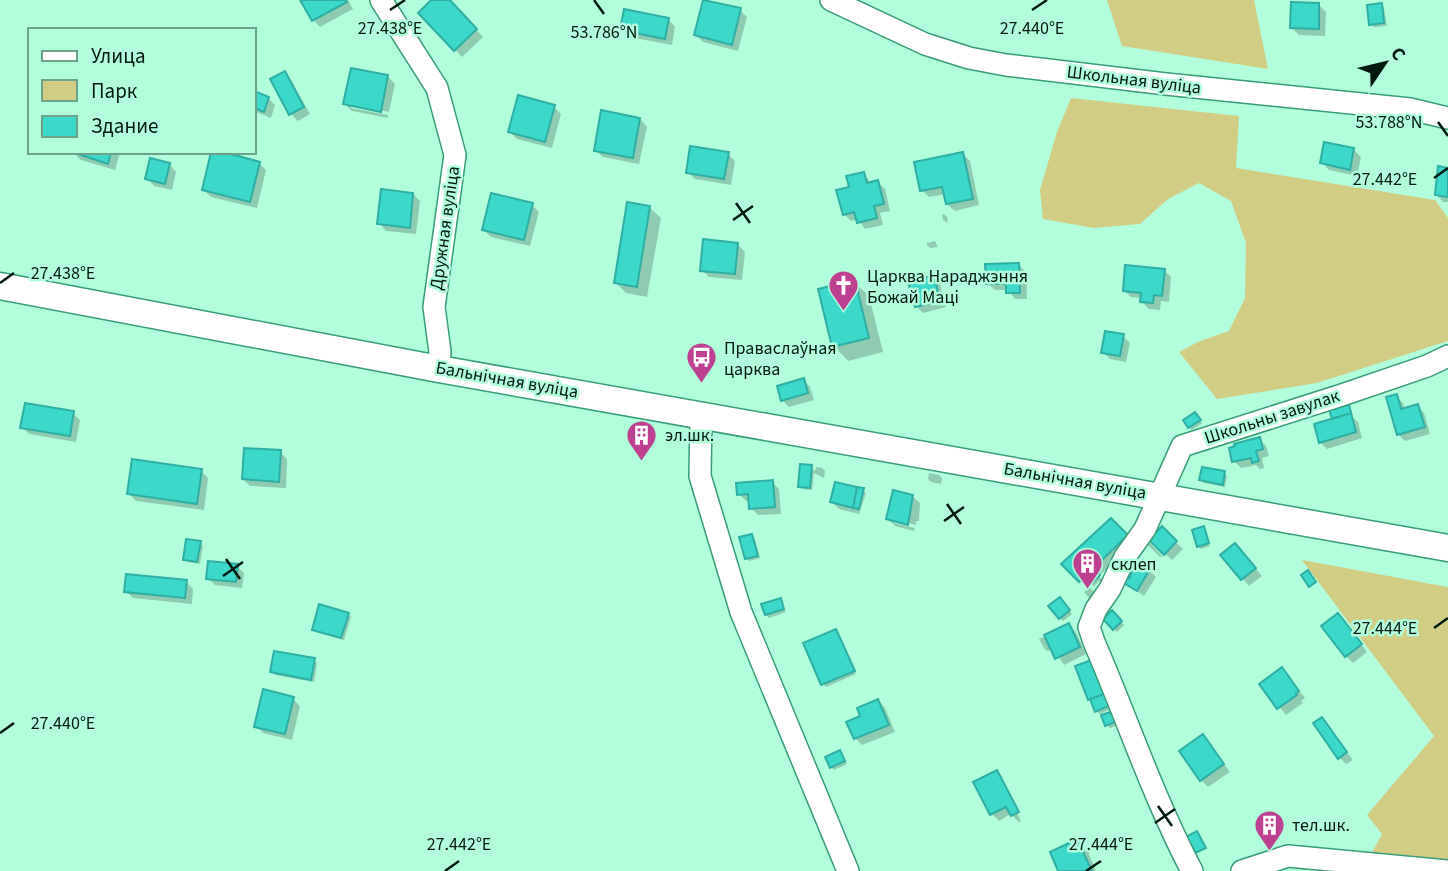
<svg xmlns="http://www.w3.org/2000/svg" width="1448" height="871" viewBox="0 0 1448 871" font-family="'Source Sans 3',sans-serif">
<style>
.green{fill:#d2cd85}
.shadow{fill:#0003}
.building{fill:#3cd8c9;stroke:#2fafa3;stroke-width:2}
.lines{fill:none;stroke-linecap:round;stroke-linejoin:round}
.minor-casing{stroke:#379c77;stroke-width:24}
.tertiary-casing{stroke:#379c77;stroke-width:29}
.minor{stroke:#fff;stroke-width:21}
.tertiary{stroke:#fff;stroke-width:26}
.ticks{fill:none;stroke:#001a10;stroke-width:2.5}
.labels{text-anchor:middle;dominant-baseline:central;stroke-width:5;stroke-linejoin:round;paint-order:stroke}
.street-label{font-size:18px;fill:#001a10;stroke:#b2fedc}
.poi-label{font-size:18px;fill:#001a10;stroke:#b2fedc;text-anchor:start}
.ticks-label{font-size:18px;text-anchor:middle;fill:#001a10;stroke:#b2fedc;stroke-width:5;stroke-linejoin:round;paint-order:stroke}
</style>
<rect width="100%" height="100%" fill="#b2fedc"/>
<!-- green -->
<path class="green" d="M1107,0H1254L1268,69L1122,46Z
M1071,98L1239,116L1236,168L1435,200L1448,218V341L1317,383L1217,399L1179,352L1200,341L1229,331L1245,298L1246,243L1231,201L1199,183L1168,199L1140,224L1094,228L1043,219L1040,190L1057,132Z
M1302,560L1448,587V862L1369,858L1382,834L1367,815L1434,736Z"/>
<!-- shadow -->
<path class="shadow" d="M302,0H348L353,9L320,27L313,20Z
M434,0H448L483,37L462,57L420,13Z
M1319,5L1326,12L1325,36L1299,35L1292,28Z
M1381,5L1384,8L1387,26L1374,27L1371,24Z
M740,10L747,17L738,51L703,42L696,35Z
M668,19L675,27L672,45L629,37L622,30Z
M284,73L291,80L310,114L298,121L291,114Z
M387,76L395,84L389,112L351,104V108L388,115V118L352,111L345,104Z
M254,92L268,98L275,105L271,118L254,111Z
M554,107L561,114L552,148L517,139L510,132Z
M640,119L647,127L639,164L603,157L595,150Z
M1354,150L1361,157L1357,176L1329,170L1322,162Z
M120,152L115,170L81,160L74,153Z
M728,154L735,161L731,185L695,179L688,172Z
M963,154L970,161L979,205L955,211L947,204L945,194L929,197L922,190Z
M259,163L266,170L257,208L211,197L204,190Z
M169,164L176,172L172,190L154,186L147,178Z
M1448,169V202H1443L1436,194Z
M864,174L871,183L878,182L885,189L890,211L880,213L883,225L865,229L858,219L851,221L844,214L851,188Z
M413,194L420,201L416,234L386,231L379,223Z
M532,205L539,212L530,246L491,237L484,230Z
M650,208L661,218L647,297L626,293L615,282Z
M944,214L947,217L948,223L943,220L942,215Z
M935,241L938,247L930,248L927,245V243Z
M738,245L745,252L742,280L709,277L702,270Z
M1019,265L1026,272L1027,299H1015L1008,290H995L987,283Z
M1164,270L1171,277L1169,302L1161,301L1160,310L1149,309L1142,302V298L1131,297L1124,290Z
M933,277L940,284L946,307L923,313L916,306Z
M854,282L869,296L883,352L848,361L834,346Z
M1123,336L1130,343L1126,362L1110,359L1103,352Z
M803,380L810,387L814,400L789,407L782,400Z
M1396,396L1403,403L1405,410L1417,406L1424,413L1430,434L1405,441L1398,434Z
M1347,403L1350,406L1353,416H1351L1358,422L1362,438L1327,449L1320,442Z
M73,413L80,420L76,442L29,434L22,427Z
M1198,417L1202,423L1192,430L1189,427Z
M1259,439L1266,446L1269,456L1262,458L1264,468L1260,469L1256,465L1241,468L1234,461Z
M280,452L287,459L286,488L250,486L243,479Z
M811,467L815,471L816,467L822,468L825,471L824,478L814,473L812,490L803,489L800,486Z
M201,471L208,478L204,510L136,501L129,494Z
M929,473L939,475L942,478L941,484L931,482L928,479Z
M1224,473L1227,476L1225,487L1204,483L1201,480Z
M772,482L779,489L781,514L758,515L751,508L750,501H746L739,494Z
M863,490L866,493L859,514L839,509L832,502Z
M912,496L920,503L919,521H916V525L894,519V523L915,528L914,531L895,526L888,519Z
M1111,520L1134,543L1099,576L1105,582L1102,584L1099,581L1094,586L1091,584L1088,586L1096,594L1090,599L1084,592L1088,589L1064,564Z
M1203,528L1210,546L1201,549L1198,546Z
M1162,529L1183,549L1172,560L1151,540Z
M752,536L755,539L760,558L749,561L746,558Z
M200,543L203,546L200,564L188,562L185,559Z
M1150,543L1162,556L1160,557L1148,545Z
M1242,552L1262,576L1249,586L1223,555Z
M237,566L244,573L242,588L215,585L208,578Z
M1149,570L1156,577L1144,596L1122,580L1130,581Z
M186,582L193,589L192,604L133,598L126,591Z
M780,600L786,612L769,618L766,615Z
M1062,602L1072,614L1063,621L1060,618Z
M1112,612L1124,625L1117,632L1105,619Z
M348,614L351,617L344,640L317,632L313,629Z
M1345,623L1367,652L1353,663L1346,656Z
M1069,625L1076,632L1086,654L1064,665L1053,649L1047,651L1044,648L1039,639Z
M836,631L856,674L826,687L823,684Z
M314,660L317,663L314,682L275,675L272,672Z
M1282,670L1305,698L1301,701L1303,703L1286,715L1262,685Z
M293,699L300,706L292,740L263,733L256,726Z
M1089,699L1114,708L1099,714Z
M878,701L885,708L895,732L862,745L855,738Z
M1114,713L1120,724L1110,728L1107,725Z
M1322,719L1353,760L1346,764L1339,757Z
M1203,736L1230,772L1208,787L1201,780Z
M840,752L847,764L834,770L831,767Z
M997,772L1003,777H999L1021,821L1025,819L1004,779L1025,819L1019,822L1011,814L999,821L992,814Z
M1077,841L1088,852L1096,871H1060Z"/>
<!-- building -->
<path class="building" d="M300,0H346L347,2L312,21Z
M431,0H450L477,29L454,51L418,13Z
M703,0L741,8L732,45L694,35Z
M1291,2L1319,3V29L1290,28Z
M1382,3L1384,23L1369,25L1367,5Z
M624,9L669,18L665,39L620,30Z
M351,68L388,75L381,112L343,104Z
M285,71L304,107L289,115L270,79Z
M254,91L269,97L264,112L254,108Z
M518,95L555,105L545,142L508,132Z
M601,110L640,118L633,158L594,151Z
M1324,142L1354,148L1350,170L1320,163Z
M690,146L729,152L724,179L686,173Z
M72,152H111L108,164Z
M211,152H224L260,162L250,202L202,190Z
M963,152L973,199L946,204L942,187L920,191L914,162Z
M150,158L170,163L165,184L145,179Z
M1438,166L1448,168V197L1435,195Z
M864,172L867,183L878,180L884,204L874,206L877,218L857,223L854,212L843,215L836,190L849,187L846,176Z
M381,189L413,193L410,228L377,224Z
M491,193L533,203L524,240L482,230Z
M627,202L650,206L637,287L614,283Z
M703,239L738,243L735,274L700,271Z
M1019,263L1020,293H1006V284H986L985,264Z
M1125,265L1165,269L1162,296L1154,295L1153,303L1140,302L1141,293L1123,291Z
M934,275L940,301L915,307L908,282Z
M855,280L869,338L832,347L818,289Z
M1105,331L1124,334L1120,356L1101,353Z
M804,378L808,393L781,401L777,386Z
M1397,394L1401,409L1418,404L1425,427L1397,435L1386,397Z
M1348,401L1351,413L1332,419L1328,406Z
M25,403L74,411L70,436L20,428Z
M1195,412L1201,420L1188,428L1183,420Z
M1351,413L1356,432L1319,443L1314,424Z
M1260,437L1263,449L1256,451L1259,461L1252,463L1251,458L1232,462L1229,448L1235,446L1234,444Z
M244,448L281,450L279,482L242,479Z
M132,459L202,469L197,504L127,494Z
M800,464L812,465L810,488L798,487Z
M1202,467L1225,471L1223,485L1199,480Z
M773,480L775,507L749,509L748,494L737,495L736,483Z
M835,482L857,487L853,508L830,502Z
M857,487L864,488L859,509L853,508Z
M893,490L913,495L908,525L886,519Z
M1111,518L1128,535L1079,582L1061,564Z
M1162,526L1177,541L1164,555L1149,540Z
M1204,526L1209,543L1197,547L1192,530Z
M752,534L758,556L745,559L739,537Z
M186,539L201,541L197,562L183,560Z
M1235,543L1256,568L1241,580L1220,555Z
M208,561L238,564L236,582L206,579Z
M1136,561L1150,569L1137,591L1120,581L1123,575L1129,579Z
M1094,568L1100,575L1090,585L1083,578Z
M1308,570L1316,582L1309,587L1301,575Z
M126,574L187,580L185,598L124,592Z
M1060,597L1070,610L1059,619L1048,606Z
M781,598L784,609L765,615L761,604Z
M319,604L349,613L341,638L312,630Z
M1112,610L1122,621L1113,630L1103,619Z
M1338,613L1362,644L1345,657L1321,626Z
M1069,623L1080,647L1055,659L1044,635Z
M836,629L855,671L821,685L803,643Z
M274,651L315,658L311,680L270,672Z
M1094,659L1107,693L1088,700L1075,666Z
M1282,667L1299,691L1296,693L1297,695L1277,709L1259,684Z
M263,689L294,697L285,734L254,727Z
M1107,693L1113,704L1095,712L1090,699Z
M878,699L889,725L854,739L846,722L860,716L857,708Z
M1114,711L1118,721L1105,726L1101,715Z
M1322,717L1347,752L1338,759L1313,723Z
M1203,734L1224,764L1200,781L1179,751Z
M840,750L845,761L830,768L825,757Z
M997,770L1019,812L1011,816L1006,807L990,815L973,782Z
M1197,831L1206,848L1195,853L1186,837Z
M1077,839L1092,871H1058L1050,852Z"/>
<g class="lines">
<defs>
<path id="minor" d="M381,0L437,88L455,155L434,307L440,352L439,369
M831,0L925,44L969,58L1006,65L1166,84L1410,109L1448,118
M701,414L700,476L741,612L848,871
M1192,871C1153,797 1127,718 1094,642L1089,627L1096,609L1110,589L1125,557L1145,529L1182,446L1342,395L1427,366L1448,356
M1242,871L1288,856L1447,871"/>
<path id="tertiary" d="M0,286L439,369L1448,548"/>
</defs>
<!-- minor casing -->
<use href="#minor" class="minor-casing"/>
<!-- tertiary casing -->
<use href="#tertiary" class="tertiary-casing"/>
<!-- minor -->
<use href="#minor" class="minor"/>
<!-- tertiary -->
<use href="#tertiary" class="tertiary"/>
</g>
<!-- ticks -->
<path class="ticks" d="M594,0L604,14M390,10L405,0M1032,10L1047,0M1438,122L1448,136M1434,178L1448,168M736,203L750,223M733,220L753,206M0,283L14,273M947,504L961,524M944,521L964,507M226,559L240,579M223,576L243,562M1434,628L1448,618M0,733L14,723M1158,806L1172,826M1155,823L1175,809M445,871L459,861M1086,871L1101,861"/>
<!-- icons -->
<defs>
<symbol id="church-pin" viewBox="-11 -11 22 30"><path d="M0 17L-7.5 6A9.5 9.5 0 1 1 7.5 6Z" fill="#bd4190" stroke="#b2fedc"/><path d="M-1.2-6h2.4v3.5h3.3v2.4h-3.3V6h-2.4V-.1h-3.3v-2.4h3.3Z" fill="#fff"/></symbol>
<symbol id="bus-pin" viewBox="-11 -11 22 30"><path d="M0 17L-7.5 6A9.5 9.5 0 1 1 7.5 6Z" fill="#bd4190" stroke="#b2fedc"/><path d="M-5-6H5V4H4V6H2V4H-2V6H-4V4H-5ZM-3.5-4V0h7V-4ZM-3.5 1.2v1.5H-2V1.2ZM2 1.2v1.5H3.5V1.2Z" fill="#fff"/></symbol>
<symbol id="building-pin" viewBox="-11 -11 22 30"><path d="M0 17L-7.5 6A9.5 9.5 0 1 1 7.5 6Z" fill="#bd4190" stroke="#b2fedc"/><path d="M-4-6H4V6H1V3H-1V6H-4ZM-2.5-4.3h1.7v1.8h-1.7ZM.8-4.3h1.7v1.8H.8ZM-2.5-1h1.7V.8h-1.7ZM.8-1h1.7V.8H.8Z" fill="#fff"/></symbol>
</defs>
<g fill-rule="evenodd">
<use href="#church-pin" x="826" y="268" width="35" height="47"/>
<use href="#bus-pin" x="684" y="340" width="35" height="47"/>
<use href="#building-pin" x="624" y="418" width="35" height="47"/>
<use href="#building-pin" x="1070" y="546" width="35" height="47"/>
<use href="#building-pin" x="1252" y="808" width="35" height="47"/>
</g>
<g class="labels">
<!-- street labels -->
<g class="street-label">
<text transform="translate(1134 80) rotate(7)">Школьная вуліца</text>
<text transform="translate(445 228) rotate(-82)">Дружная вуліца</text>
<text transform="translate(507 380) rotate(10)">Бальнічная вуліца</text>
<text transform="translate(1272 417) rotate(-18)">Школьны завулак</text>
<text transform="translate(1075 481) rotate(10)">Бальнічная вуліца</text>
</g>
<!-- poi labels -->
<g class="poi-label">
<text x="867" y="276">Царква Нараджэння<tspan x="867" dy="21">Божай Маці</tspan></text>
<text x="724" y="348">Праваслаўная<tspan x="724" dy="21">царква</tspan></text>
<text x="665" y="435">эл.шк.</text>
<text x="1111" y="564">склеп</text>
<text x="1292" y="825">тел.шк.</text>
</g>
</g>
<g class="ticks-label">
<text x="390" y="34">27.438°E</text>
<text x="1032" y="34">27.440°E</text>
<text x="604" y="38">53.786°N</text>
<text x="1389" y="128">53.788°N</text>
<text x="1385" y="185">27.442°E</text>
<text x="63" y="279">27.438°E</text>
<text x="1385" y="634">27.444°E</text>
<text x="63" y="729">27.440°E</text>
<text x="459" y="850">27.442°E</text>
<text x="1101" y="850">27.444°E</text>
</g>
<!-- legend -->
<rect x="28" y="28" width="228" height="126" fill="#b2fedc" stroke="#6ba38a" stroke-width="2"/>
<rect x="42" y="51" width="35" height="10" fill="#ffffff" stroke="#6ba38a" stroke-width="2"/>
<text x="91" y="63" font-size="21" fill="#001a10">Улица</text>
<rect x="42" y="80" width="35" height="21" fill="#d2cd85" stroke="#6ba38a" stroke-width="2"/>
<text x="91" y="98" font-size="21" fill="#001a10">Парк</text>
<rect x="42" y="116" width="35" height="21" fill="#3cd8c9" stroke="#6ba38a" stroke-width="2"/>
<text x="91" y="133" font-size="21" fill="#001a10">Здание</text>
<!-- north arrow -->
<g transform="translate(1385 63) rotate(55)" stroke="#b2fedc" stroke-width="5" paint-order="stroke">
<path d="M0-5L12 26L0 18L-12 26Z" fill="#001a10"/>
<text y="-10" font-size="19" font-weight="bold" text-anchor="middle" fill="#001a10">С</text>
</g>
</svg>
